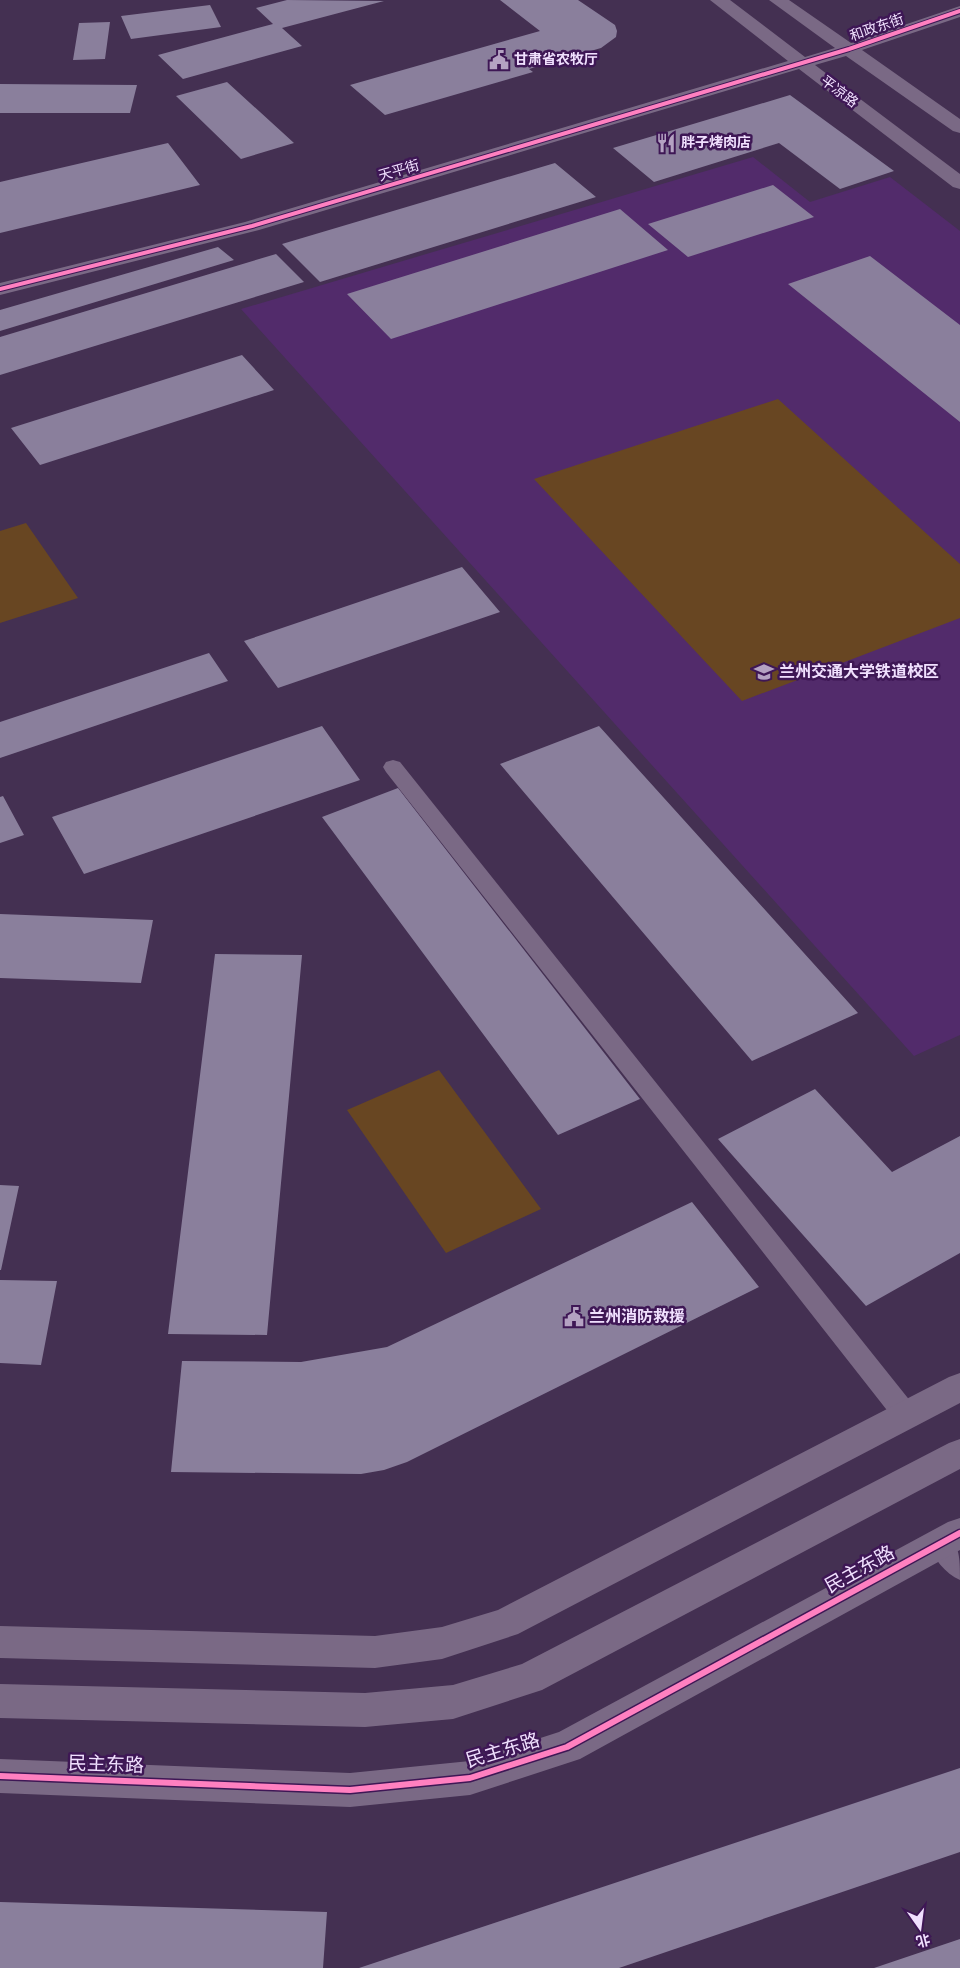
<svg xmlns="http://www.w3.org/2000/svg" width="960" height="1968" viewBox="0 0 960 1968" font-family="'Source Sans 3','Noto Sans SC',sans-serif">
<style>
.built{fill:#522b6b}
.green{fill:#684622}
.building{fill:#8a7f9c}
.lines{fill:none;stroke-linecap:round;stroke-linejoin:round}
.service{fill:#7a6985;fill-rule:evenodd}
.minor{fill:#7a6985;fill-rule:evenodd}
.tertiary{fill:#7a6985;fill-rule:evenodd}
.secondary{fill:#7a6985;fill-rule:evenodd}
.cycleway-far1-casing{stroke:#3e1755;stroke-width:6}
.cycleway-casing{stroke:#3e1755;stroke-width:9}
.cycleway-far1{stroke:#ff80c0;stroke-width:4}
.cycleway{stroke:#ff80c0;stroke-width:6}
.labels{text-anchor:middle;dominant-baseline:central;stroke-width:5;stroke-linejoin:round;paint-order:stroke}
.far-street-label{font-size:14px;fill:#f0e0fe;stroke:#3e1755}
.far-poi-label{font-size:14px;font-weight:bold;fill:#f0e0fe;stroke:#3e1755;text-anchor:start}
.poi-label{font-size:16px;font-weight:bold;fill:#f0e0fe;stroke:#3e1755;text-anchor:start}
.near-street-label{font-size:19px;fill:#f0e0fe;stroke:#3e1755}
</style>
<rect width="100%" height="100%" fill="#443052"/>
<!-- built -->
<path class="built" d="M753,157L810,202L890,177L960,231V1035L914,1056L241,309Z"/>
<!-- green -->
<path class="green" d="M778,399L960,564V618L742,701L534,479Z
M26,523L78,598L0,623V531Z
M439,1070L541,1209L446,1253L347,1110Z"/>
<!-- building -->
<path class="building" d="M287,0L384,1L282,28L302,46L183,79L158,55L273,24L256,8Z
M500,0H578L615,25L617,31L616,37L601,48L529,69L533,72L385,115L350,85L540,31Z
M210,5L221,27L131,39L121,16Z
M110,22L105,59L73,60L79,23Z
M227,82L294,143L241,159L176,96Z
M0,84L137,85L130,113H0Z
M790,95L894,171L840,189L779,143L654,182L613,148Z
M168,143L200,185L0,233V182Z
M555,163L596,197L320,282L282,244Z
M773,185L814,217L688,257L648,224Z
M620,209L668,250L391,339L347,294Z
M218,247L234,260L0,331V310Z
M276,254L304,282L0,375V337Z
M870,256L960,325V422L788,284Z
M242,355L274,390L40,465L11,428Z
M462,567L500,612L278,688L244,641Z
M209,653L228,681L0,758V722Z
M322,726L360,780L84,874L52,817Z
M599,726L858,1013L752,1061L500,764Z
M398,788L640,1099L558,1135L322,817Z
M3,796L24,835L0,843V797Z
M0,914L153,920L141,983L0,978Z
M215,954L302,955L267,1335L168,1334Z
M815,1089L892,1172L960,1136V1253L866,1306L718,1139Z
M0,1185L19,1186L1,1270H0Z
M692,1202L759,1287L407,1462L384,1470L361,1474L171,1472L182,1361L301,1362L387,1347Z
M0,1280L57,1281L41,1365L0,1363Z
M960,1768V1852L619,1968H359Z
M0,1902L327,1912L323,1968H0Z
M960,1939V1968H874Z"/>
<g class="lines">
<!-- service -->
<path class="service" d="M393,760L400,762L915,1407L919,1415L915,1423L906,1426L897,1423L386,772L383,767L386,762Z
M941,1531C960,1540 960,1557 960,1580C945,1574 934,1558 927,1543L931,1534Z"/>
<!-- minor -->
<path class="minor" d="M960,1518V1550L580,1759L470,1795L350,1807L0,1793V1759L350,1773L470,1761L559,1732L948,1522Z"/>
<!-- tertiary -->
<path class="tertiary" d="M710,0H730L805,57L835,48L769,0H789L851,43L960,6V17L862,50L960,119V133L953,131L846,56L815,65L960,174V189L953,187L799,69L259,230L0,295V283L245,222L788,61Z"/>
<!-- secondary -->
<path class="secondary" d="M960,1373V1403L518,1634L442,1659L375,1668L0,1658V1626L375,1636L442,1627L498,1610L949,1377Z
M960,1439V1469L542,1690L453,1719L365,1727L0,1718V1684L365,1693L453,1685L522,1664L949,1443Z"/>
<defs>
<path id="cycleway-far1" d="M0,289L252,226L849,49L960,11"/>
<path id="cycleway" d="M0,1776L350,1790L470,1778L567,1747L960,1533"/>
</defs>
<!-- cycleway-far1 casing -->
<use href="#cycleway-far1" class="cycleway-far1-casing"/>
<!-- cycleway casing -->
<use href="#cycleway" class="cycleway-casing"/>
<!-- cycleway-far1 -->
<use href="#cycleway-far1" class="cycleway-far1"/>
<!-- cycleway -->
<use href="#cycleway" class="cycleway"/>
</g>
<!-- icons -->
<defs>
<symbol id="civic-bare" viewBox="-9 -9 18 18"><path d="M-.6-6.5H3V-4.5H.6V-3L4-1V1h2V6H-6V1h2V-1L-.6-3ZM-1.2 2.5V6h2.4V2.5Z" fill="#b4a2c2" stroke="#3e1755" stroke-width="2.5" paint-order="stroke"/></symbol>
<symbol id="restaurant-bare" viewBox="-9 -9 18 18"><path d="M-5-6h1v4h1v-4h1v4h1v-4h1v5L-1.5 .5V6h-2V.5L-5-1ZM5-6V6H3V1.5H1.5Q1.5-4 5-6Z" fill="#b4a2c2" stroke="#3e1755" stroke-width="2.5" paint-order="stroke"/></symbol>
<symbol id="university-bare" viewBox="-9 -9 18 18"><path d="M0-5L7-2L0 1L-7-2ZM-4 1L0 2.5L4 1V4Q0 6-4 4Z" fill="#b4a2c2" stroke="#3e1755" stroke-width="2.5" paint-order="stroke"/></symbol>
</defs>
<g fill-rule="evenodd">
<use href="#civic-bare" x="485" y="46" width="28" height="28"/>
<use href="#restaurant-bare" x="652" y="129" width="28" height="28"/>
<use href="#university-bare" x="750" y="658" width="28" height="28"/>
<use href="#civic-bare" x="560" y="1303" width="28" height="28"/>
</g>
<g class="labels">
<!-- far-street labels -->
<g class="far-street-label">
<text transform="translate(877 28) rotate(-19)">和政东街</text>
<text transform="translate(839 92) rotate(37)">平凉路</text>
<text transform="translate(399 171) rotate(-16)">天平街</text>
</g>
<!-- far-poi labels -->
<g class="far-poi-label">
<text x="514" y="60">甘肃省农牧厅</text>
<text x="681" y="143">胖子烤肉店</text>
</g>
<!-- poi labels -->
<g class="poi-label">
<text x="779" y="672">兰州交通大学铁道校区</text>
<text x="589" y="1317">兰州消防救援</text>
</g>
<!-- near-street labels -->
<g class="near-street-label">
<text transform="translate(860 1570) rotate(-29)">民主东路</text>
<text transform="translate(503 1751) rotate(-17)">民主东路</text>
<text transform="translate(106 1765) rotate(2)">民主东路</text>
</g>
</g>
<!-- north arrow -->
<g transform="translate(920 1928) rotate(166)" stroke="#3e1755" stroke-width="4" paint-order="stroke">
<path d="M0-4L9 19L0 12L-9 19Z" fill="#f0e0fe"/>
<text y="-8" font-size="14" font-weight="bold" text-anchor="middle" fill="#f0e0fe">北</text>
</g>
</svg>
